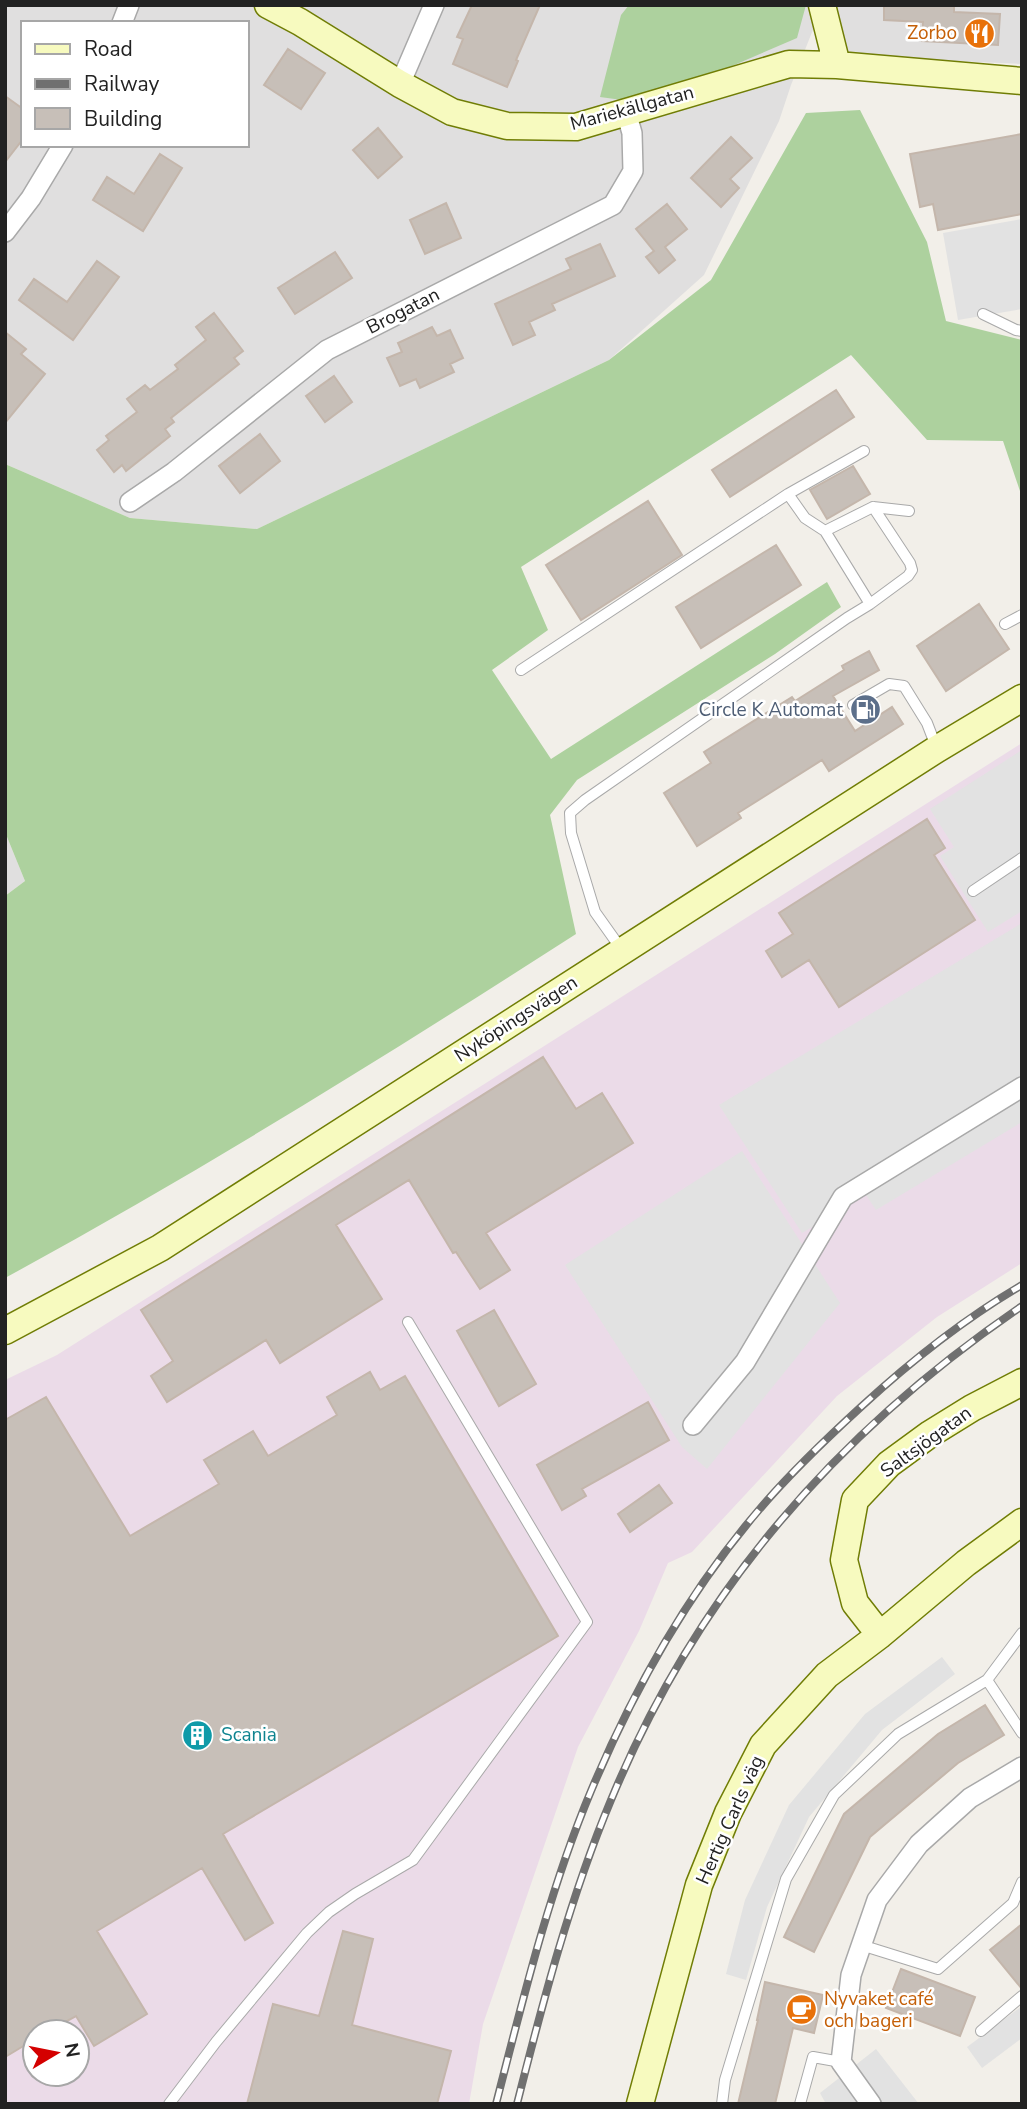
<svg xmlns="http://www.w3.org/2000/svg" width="1027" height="2109" viewBox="0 0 1027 2109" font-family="'Nunito Sans',sans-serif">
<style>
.residential{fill:#e0dfdf;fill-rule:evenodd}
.industrial{fill:#ebdbe8;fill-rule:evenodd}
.forest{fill:#add19e}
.parking{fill:#e2e2e2}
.building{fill:#c7bfb8;stroke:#c4b6ab;stroke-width:2}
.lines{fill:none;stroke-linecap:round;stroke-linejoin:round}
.lane-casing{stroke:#a9a9a9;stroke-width:12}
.street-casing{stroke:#a9a9a9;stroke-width:22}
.secondary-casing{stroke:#707d05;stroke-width:29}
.lane{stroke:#fff;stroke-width:10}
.street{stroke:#fff;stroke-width:19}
.secondary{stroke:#f7fabf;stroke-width:26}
.rail-casing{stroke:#707070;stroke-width:8}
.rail{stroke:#fff;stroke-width:5;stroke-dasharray:16;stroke-linecap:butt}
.labels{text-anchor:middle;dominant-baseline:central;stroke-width:5;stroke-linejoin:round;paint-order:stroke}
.food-label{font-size:19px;fill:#c56008;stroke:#fff;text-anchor:end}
.street-label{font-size:19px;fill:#222;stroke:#fff}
.service-label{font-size:19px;fill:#4e5e75;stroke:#fff;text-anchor:end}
.culture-label{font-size:19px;fill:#0d838f;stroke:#fff;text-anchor:start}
</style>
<rect width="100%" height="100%" fill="#f2efe9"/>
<!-- residential -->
<path class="residential" d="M5,5H1022V64L839,56L822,7L791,85L779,121L704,275L609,360L257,529L130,518L5,464ZM23,23H247V145H23Z
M5,832L25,881L5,896Z"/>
<!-- industrial -->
<path class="industrial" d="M1022,743V1263L937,1317L837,1396L692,1552L668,1563L639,1631L578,1747L483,2024L469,2104H5V1380L57,1355ZM35,2032H77V2074H35Z"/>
<!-- forest -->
<path class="forest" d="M629,5H806L797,38L725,69L622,100L600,97L621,15Z
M860,110L927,242L946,321L1022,340V497L1003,441L927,440L851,355L521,567L548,630L492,670L551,759L827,582L841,607L775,654L577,780L550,815L576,934C389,1054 200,1172 5,1278V896L25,881L5,832V464L130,518L257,529L609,360L711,280L806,113Z"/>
<!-- parking -->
<path class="parking" d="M1022,219V309L958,320L943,233Z
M1022,750V911L988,932L940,856L954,847L930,809Z
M1022,923V1122L876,1210L866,1195L802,1233L719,1105Z
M742,1151L840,1303L707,1469L682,1447L565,1265Z
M942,1657L955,1674L882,1730L809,1817L767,1907L746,1980L726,1974L745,1900L789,1805L865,1714Z
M1022,2006V2038L982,2068L967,2047Z
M876,2049L919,2104H826L820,2093Z"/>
<!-- building -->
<path class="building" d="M472,5H540L516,60L518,61L507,87L453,64L463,39L457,37Z
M884,5H954V12L1000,14L998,45L922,41L923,22L884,20Z
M288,49L325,73L301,109L264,85Z
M5,96L23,109V139L5,162Z
M378,128L402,157L378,178L353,150Z
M1022,134V214L938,230L933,204L920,207L910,154Z
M731,137L752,158L730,179L739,188L721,207L691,178Z
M160,154L182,168L143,231L93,200L107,177L134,194Z
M446,203L461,238L425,254L410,220Z
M667,204L687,229L665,247L675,260L659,273L646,257L654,251L636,229Z
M600,244L615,276L552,304L555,310L529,322L535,335L513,345L495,304L571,269L566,259Z
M335,252L352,278L295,314L278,288Z
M97,261L119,277L73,340L19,300L34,279L67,302Z
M214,313L243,351L234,358L239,364L171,418L174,422L165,429L170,436L126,471L122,465L114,472L97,450L109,440L106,436L137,412L127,399L145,385L150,390L178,369L175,365L206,340L196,327Z
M432,327L437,336L450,330L463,358L450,364L454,372L420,388L416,379L400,386L387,358L402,352L398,343Z
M5,332L26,349L21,354L45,374L5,423Z
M334,376L352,402L325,422L306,396Z
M836,390L854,417L730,497L712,470Z
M260,434L280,461L240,493L219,466Z
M853,466L870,494L827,519L810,490Z
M648,501L682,555L581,620L546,565Z
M776,545L801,585L701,648L676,607Z
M979,604L1009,649L946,691L917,646Z
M869,651L879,670L833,696L855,731L892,707L903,724L829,771L822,760L738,813L741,818L697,846L664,793L711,763L704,752L792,697L795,701L844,670L842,666Z
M927,819L945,848L934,855L975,920L839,1007L809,960L782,977L766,951L793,934L779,913Z
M543,1057L576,1109L602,1093L633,1143L486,1233L510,1270L480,1289L456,1252L453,1253L409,1180L336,1225L382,1299L280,1363L266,1340L167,1402L151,1376L173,1361L141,1310Z
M494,1310L536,1384L499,1406L457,1331Z
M370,1372L380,1390L405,1376L558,1636L223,1834L273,1923L245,1940L202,1868L97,1931L147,2014L94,2046L76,2016L47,2032H35V2039L5,2057V1420L46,1397L130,1536L219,1484L204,1460L253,1431L268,1456L337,1415L327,1397Z
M648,1402L669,1440L582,1489L586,1496L562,1510L537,1465Z
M659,1485L672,1503L630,1532L618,1514Z
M985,1705L1004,1735L958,1763L870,1837L814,1952L784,1937L844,1814L938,1734Z
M1022,1924V1989L990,1950Z
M343,1931L373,1939L352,2025L451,2051L437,2104H247L273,2004L319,2016Z
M901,1969L975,1997L960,2036L886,2008Z
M765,1982L823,1995L814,2033L793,2028L775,2104H738L758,2020H757Z"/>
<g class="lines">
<defs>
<path id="lane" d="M983,314L1016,330L1022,331
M788,494L864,451
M873,507L909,511
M825,531L873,507L910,563L912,570L908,576L870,604
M1005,624L1022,615
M521,670L788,494L805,518L825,531L870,604L847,618L585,800L570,813L571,833L595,912L622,950
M853,705L889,684L904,686L927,723L937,749
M973,891L1022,858
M987,1680L1022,1733
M861,1945L938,1969L1013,1903L1022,1882
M981,2031L1022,1996
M169,2104L216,2042L307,1933L329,1912L355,1894L413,1860L587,1622L408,1322
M722,2104L725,2080L786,1879L834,1795L898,1734L987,1680L1022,1633
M800,2104L813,2057L841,2062"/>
<path id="street" d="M122,23L129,5
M400,84L434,5
M5,232L31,198L63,145
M130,502L174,472L327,350L613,205L633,171L632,133L626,112
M693,1425L745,1362L843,1197L1022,1087
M871,2104L841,2062L851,1975L877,1900L919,1844L970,1798L1022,1767"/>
<path id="secondary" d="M268,5L300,22L400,84L452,112L507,126L576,127L789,64L837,65L1022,81
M822,5L837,65
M5,1331L160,1248L937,749L1022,698
M880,1635L855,1603L844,1560L855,1500L889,1464L930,1434L972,1408L1022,1382
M640,2104L699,1885L728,1813L763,1745L827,1675L880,1635L966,1563L1022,1522"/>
</defs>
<!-- lane casing -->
<use href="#lane" class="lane-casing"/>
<!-- street casing -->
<use href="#street" class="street-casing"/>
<!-- secondary casing -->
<use href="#secondary" class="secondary-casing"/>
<!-- lane -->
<use href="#lane" class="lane"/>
<!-- street -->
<use href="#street" class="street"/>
<!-- secondary -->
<use href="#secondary" class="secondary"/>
<defs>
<path id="rail" d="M496,2104C523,1999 549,1891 591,1791C633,1691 687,1594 758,1511C790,1473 826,1439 862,1406C911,1361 964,1319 1022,1285
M517,2104C543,2001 570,1898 611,1800C697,1592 837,1432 1022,1306"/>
</defs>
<!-- rail casing -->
<use href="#rail" class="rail-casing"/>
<!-- rail -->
<use href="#rail" class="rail"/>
</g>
<!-- icons -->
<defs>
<symbol id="restaurant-disc" viewBox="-11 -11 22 22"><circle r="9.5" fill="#e8710a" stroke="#fff"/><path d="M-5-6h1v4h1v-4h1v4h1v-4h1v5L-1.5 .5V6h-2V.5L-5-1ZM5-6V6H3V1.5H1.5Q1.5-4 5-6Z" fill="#fff"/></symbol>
<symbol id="fuel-disc" viewBox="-11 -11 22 22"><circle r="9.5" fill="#5c6f8a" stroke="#fff"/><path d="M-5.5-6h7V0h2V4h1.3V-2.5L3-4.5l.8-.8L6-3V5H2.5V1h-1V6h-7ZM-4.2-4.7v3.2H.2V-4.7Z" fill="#fff"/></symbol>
<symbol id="building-disc" viewBox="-11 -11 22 22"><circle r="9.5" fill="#0f9aa8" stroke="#fff"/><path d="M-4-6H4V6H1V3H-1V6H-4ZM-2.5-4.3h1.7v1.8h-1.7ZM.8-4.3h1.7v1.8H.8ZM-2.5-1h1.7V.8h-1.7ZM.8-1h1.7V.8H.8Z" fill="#fff"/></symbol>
<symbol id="cafe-disc" viewBox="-11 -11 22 22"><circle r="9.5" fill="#e8710a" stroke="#fff"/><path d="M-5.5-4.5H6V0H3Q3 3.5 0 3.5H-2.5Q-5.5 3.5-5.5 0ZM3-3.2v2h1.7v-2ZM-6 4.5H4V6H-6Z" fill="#fff"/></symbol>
</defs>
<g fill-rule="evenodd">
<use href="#restaurant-disc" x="962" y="16" width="35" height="35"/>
<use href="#fuel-disc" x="848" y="692" width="35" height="35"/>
<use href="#building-disc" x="180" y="1718" width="35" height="35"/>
<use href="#cafe-disc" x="784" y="1992" width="35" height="35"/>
</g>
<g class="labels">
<!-- food labels -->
<g class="food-label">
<text x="957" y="33">Zorbo</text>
<text x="824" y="1999" text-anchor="start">Nyvaket café<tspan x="824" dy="22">och bageri</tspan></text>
</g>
<!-- street labels -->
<g class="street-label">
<text transform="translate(632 108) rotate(-15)">Mariekällgatan</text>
<text transform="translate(403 311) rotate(-27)">Brogatan</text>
<text transform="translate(516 1019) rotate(-33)">Nyköpingsvägen</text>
<text transform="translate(926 1442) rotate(-36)">Saltsjögatan</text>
<text transform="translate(730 1820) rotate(-66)">Hertig Carls väg</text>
</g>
<!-- service labels -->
<g class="service-label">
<text x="843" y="710">Circle K Automat</text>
</g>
<!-- culture labels -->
<g class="culture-label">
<text x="221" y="1735">Scania</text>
</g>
</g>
<!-- border -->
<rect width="1027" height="2109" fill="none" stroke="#222222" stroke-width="14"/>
<!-- legend -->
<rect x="21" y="21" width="228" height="126" fill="#ffffff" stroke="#a7a7a7" stroke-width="2"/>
<rect x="35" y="44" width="35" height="10" fill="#f7fabf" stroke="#a7a7a7" stroke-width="2"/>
<text x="84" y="56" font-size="21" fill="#222222">Road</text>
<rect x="35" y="79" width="35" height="10" fill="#707070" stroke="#a7a7a7" stroke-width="2"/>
<text x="84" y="91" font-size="21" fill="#222222">Railway</text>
<rect x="35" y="108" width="35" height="21" fill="#c7bfb8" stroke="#a7a7a7" stroke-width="2"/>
<text x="84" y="126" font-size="21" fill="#222222">Building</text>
<!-- north arrow -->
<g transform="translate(56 2053) rotate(80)"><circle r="33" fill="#ffffff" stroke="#a7a7a7" stroke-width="2"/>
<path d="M0-5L12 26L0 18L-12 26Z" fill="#d40000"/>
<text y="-10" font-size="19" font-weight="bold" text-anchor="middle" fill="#222222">N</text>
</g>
</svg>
